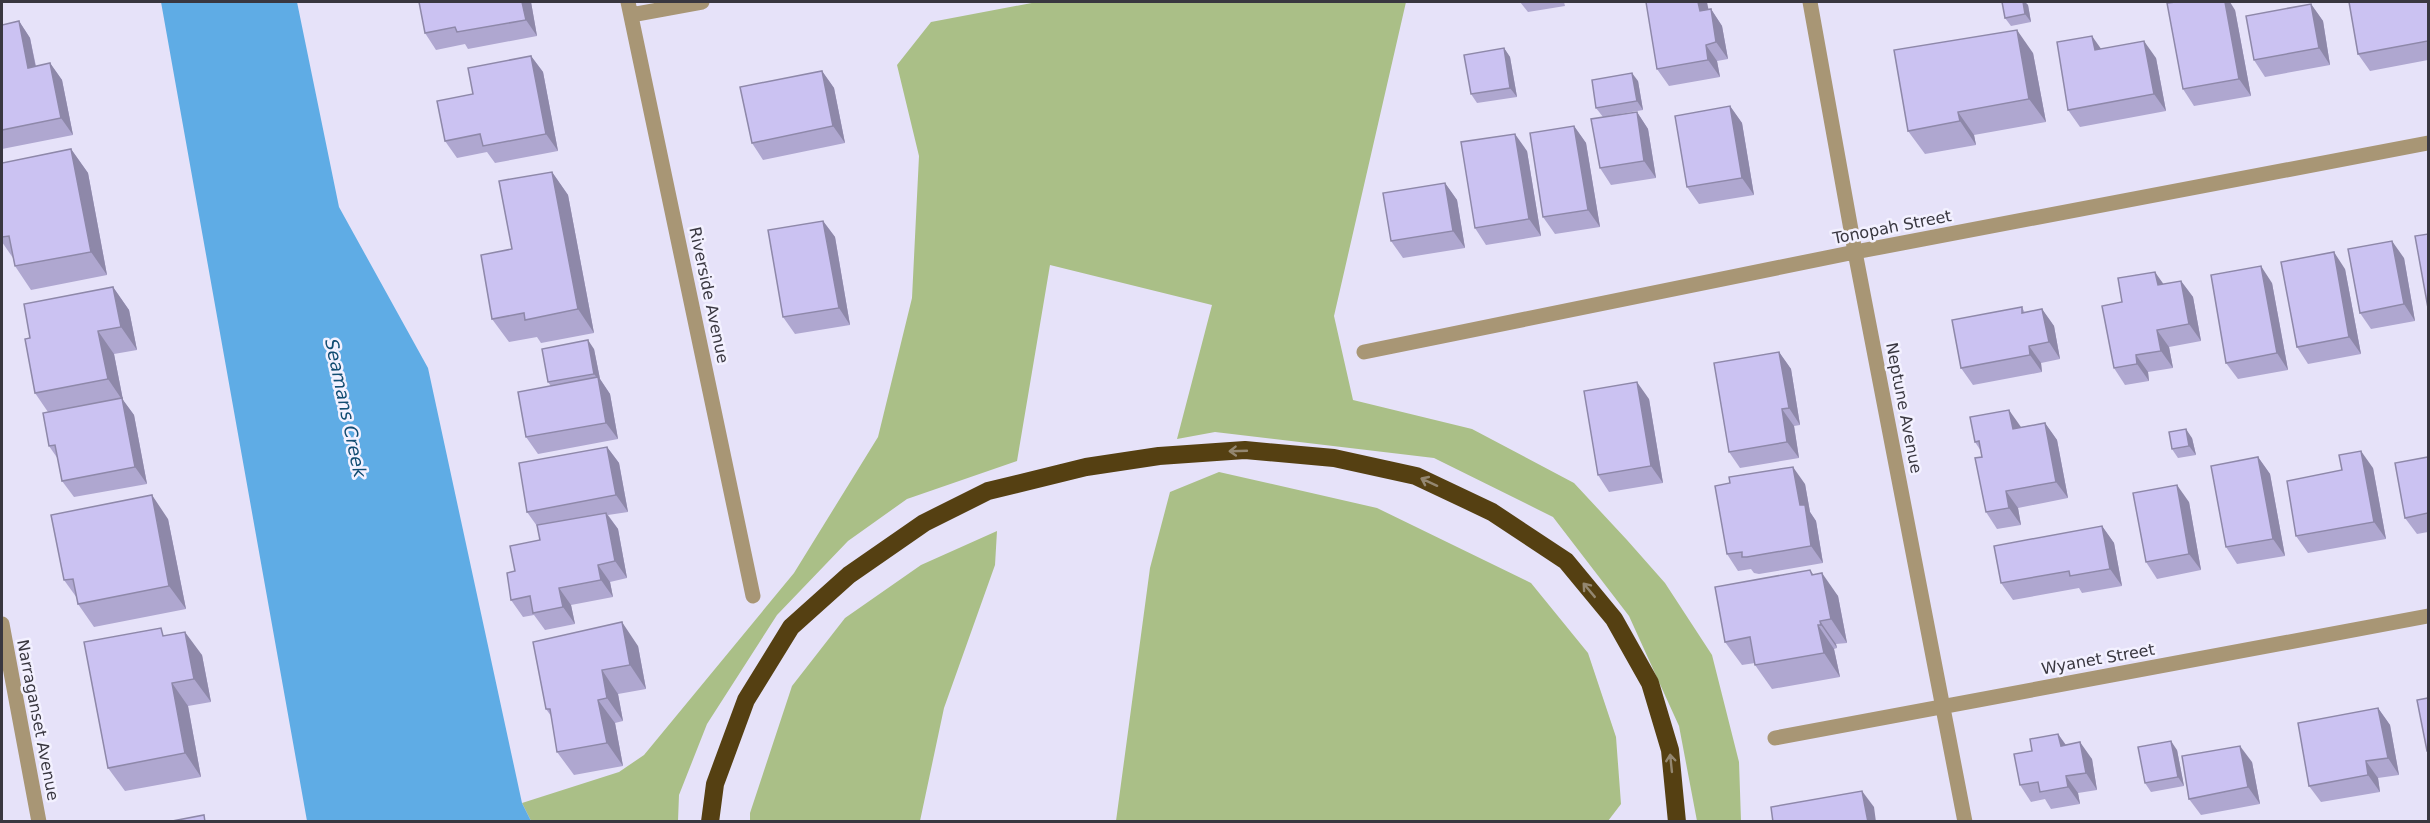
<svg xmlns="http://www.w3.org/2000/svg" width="2430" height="823" viewBox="0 0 2430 823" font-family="'DejaVu Sans',sans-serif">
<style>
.green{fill:#aabf87}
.water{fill:#5face5}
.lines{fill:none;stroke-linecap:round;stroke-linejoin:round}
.minor{stroke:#a89675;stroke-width:15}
.highway{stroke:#554012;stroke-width:18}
.wall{fill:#afa7d0}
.shaded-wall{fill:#8e88a9}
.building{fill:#cbc2f2;stroke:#8e88a9;stroke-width:1.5}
.oneway{stroke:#948771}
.labels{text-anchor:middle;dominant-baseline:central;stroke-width:5;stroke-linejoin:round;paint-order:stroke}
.street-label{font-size:16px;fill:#393740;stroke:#f3f1ff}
.water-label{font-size:18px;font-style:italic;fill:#114c72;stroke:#f3f1ff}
</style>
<rect width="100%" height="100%" fill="#e6e2f9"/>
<!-- green -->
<path class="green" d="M1037,2H1406L1334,316L1353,400L1472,429L1574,483L1627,540L1665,583L1712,655L1739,762L1741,821H1697L1679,726L1629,616L1553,517L1434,458L1215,432L1177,439L1212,305L1050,265L1017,461L907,499L848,541L777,615L707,724L679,795L678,821H531L522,803L619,772L644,755L794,573L878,437L912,298L919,156L897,65L931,22Z
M1219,472L1377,508L1531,583L1588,653L1616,737L1621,804L1608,821H1116L1150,568L1170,492Z
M997,531L995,565L944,708L920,821H750V813L792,686L845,618L921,565Z"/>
<!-- water -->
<path class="water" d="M161,2H297L339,207L428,368L522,803L531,821H307Z"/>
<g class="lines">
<!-- minor -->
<path class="minor" d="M628,2L753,596
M1810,2L1855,252L1965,822
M631,15L702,2
M1364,352L1855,252L2428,143
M2,624L39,822
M1775,738L2428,616"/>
<!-- highway -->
<path class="highway" d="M710,822L715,784L746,700L791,627L849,575L924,523L988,491L1086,467L1159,456L1245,450L1334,458L1416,476L1492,512L1566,561L1614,619L1650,683L1670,750L1677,822"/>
</g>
<!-- wall -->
<path class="wall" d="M531,2L537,36L468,49L465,44L436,50L425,33Z
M1520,2H1564L1565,6L1528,12Z
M2002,2H2025L2028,5L2031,22L2011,26L2005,18Z
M2428,2V60L2370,71L2358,54Z
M2311,4L2323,21L2330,65L2265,77L2254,60Z
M1709,9H1711L1722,26L1728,59L1717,61L1720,77L1669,86L1657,69Z
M2235,10L2251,96L2194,106L2183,89Z
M19,21L30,38L36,66L50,63L62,80L73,135L2,149V25Z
M1504,48L1510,57L1517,97L1477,103L1471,94Z
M2101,49L2156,58L2166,111L2080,127L2068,110Z
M2033,53L2046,122L1974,135L1976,145L1925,154L1908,131Z
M531,56L543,72L558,151L495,163L487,152L457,158L445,141Z
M822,71L834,88L845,143L763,160L752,143Z
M1638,81L1643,110L1603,117L1596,108Z
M1730,106L1742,123L1754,195L1699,204L1687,187Z
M1637,112L1648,129L1656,178L1611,185L1600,168Z
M1574,126L1586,143L1600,227L1555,234L1543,217Z
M71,149L88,173L107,275L31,290L15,266L13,258L2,242V163Z
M1527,151L1541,236L1486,245L1475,228Z
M552,172L568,195L594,333L541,343L537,337L509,342L492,319L512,249Z
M1445,183L1457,200L1465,248L1403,258L1391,241Z
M823,221L835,237L850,325L795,334L783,317Z
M2404,258L2415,321L2371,329L2360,313Z
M2345,269L2361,354L2308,364L2297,347Z
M2181,281L2193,297L2201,341L2169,347L2173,368L2148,372L2149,381L2125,385L2114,368L2122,302L2164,284Z
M2272,283L2288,370L2238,379L2226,363Z
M113,287L129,310L137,350L114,354L123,400L134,415L147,484L74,497L62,481L58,459L49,446L48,412L35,393L30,338Z
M2022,307L2025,313L2042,309L2054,326L2060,359L2041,363L2042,372L1973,385L1961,368Z
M594,349L600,379L610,394L618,439L538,454L526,437L551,386L548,382Z
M1779,352L1791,369L1800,425L1794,426L1799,458L1740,468L1729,452Z
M1649,399L1663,483L1609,492L1598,475Z
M2045,423L2057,440L2068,498L2018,508L2021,525L1997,529L1986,512L1982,457L1981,451L1975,442L2021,427Z
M2192,438L2196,455L2178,458L2172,449Z
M607,447L619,463L628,512L608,515L618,529L627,578L610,582L613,597L571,605L575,624L545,630L534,615L523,617L511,600L515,571L540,540L537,526L527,512Z
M2258,457L2270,474L2285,556L2237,564L2226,547Z
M2428,457V532L2417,534L2405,518Z
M2373,468L2386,539L2308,553L2296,536L2342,470Z
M1805,484L1810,512L1816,521L1823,563L1759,574L1754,573L1751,569L1738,571L1727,554Z
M2189,502L2201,570L2157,579L2146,562Z
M168,519L186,609L94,627L78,604L77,598L64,580Z
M2102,526L2114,543L2122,586L2082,593L2079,588L2013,600L2001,583Z
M1813,574L1838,596L1847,643L1836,644L1837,648L1834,649L1840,677L1772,689L1755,665V663L1742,665L1725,642Z
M166,635L202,655L211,702L188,706L201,777L125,791L108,768Z
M638,646L646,689L618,694L623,721L615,723L623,766L574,775L557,752L551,716L546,709Z
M2378,708L2390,725L2399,775L2378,778L2380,792L2321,802L2309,786Z
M2058,734L2066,745L2092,759L2097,790L2078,793L2080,804L2051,809L2045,799L2031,802L2020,785L2032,751Z
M2177,750L2184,786L2151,792L2145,783Z
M2252,762L2260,804L2201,815L2189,799Z"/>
<!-- shaded-wall -->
<path class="shaded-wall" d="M522,2H531L537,36L526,20Z
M1698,2H1707L1712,27L1700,11Z
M2023,2H2025L2028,5L2031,22L2025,14Z
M2225,2H2230L2235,10L2251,96L2239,79Z
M2311,4L2323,21L2330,65L2319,48Z
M1711,9L1722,26L1728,59L1716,42Z
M19,21L30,38L39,84L28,68Z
M2017,30L2033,53L2046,122L2029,99Z
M2092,36L2104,53L2095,50Z
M2144,41L2156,58L2166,111L2154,94Z
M1706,45L1717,61L1720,77L1708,60Z
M1504,48L1510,57L1517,97L1510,88Z
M531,56L543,72L558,151L546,134Z
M50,63L62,80L73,135L61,118Z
M822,71L834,88L845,143L833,126Z
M1632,73L1638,81L1643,110L1637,101Z
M1730,106L1742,123L1754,195L1742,178Z
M1637,112L1648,129L1656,178L1644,161Z
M1958,112L1974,135L1976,145L1960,121Z
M1574,126L1586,143L1600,227L1588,210Z
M1515,134L1527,151L1541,236L1529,219Z
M71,149L88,173L107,275L91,252Z
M552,172L568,195L594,333L578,309Z
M1445,183L1457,200L1465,248L1453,231Z
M823,221L835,237L850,325L839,308Z
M2392,241L2404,258L2415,321L2404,304Z
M2334,252L2345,269L2361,354L2349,337Z
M2261,266L2272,283L2288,370L2277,353Z
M2155,272L2167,289L2158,285Z
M2181,281L2193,297L2201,341L2189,324Z
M113,287L129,310L137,350L121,327Z
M2042,309L2054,326L2060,359L2049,342Z
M2157,330L2169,347L2173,368L2161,351Z
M98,331L114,354L123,400L134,415L147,484L135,467L123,401L108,379Z
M588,340L594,349L600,379L610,394L618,439L606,423L599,380L594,374Z
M2029,346L2041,363L2042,372L2030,355Z
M1779,352L1791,369L1800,425L1789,408Z
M2136,355L2148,372L2149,381L2137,364Z
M1637,382L1649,399L1663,483L1651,466Z
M1782,409L1794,426L1799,458L1787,442Z
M2009,410L2021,427L2024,445L2013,429Z
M2045,423L2057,440L2068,498L2056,482Z
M2186,429L2192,438L2196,455L2189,446Z
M607,447L619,463L628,512L616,495Z
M2361,451L2373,468L2386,539L2374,522Z
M2258,457L2270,474L2285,556L2273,539Z
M1793,467L1805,484L1810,512L1816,521L1823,563L1811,546L1800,505Z
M2177,485L2189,502L2201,570L2189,554Z
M2006,491L2018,508L2021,525L2009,508Z
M152,495L168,519L186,609L169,586Z
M606,513L618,529L627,578L615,561Z
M2102,526L2114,543L2122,586L2110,569Z
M598,565L610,582L613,597L601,580Z
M1810,570L1826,592L1822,573L1838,596L1847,643L1831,619Z
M559,588L571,605L575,624L563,607Z
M1820,621L1836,644L1837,648L1821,625Z
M622,622L638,646L646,689L630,665Z
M1818,625L1834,649L1840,677L1824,653Z
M185,632L202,655L211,702L194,679Z
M602,670L618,694L623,721L607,698Z
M172,683L188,706L201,777L185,753Z
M598,700L615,723L623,766L607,743Z
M2378,708L2390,725L2399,775L2388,758Z
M2058,734L2070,751L2061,746Z
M2171,741L2177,750L2184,786L2178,777Z
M2080,742L2092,759L2097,790L2086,773Z
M2240,746L2252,762L2260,804L2248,787Z
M2366,761L2378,778L2380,792L2368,775Z
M2066,776L2078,793L2080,804L2068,787Z
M1862,791L1874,807L1876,822H1868Z"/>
<!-- building -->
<path class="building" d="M419,2H522L526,20L457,32L455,27L425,33Z
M1646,2H1698L1700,11L1711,9L1716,42L1706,45L1708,60L1657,69Z
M2002,2H2023L2025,14L2005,18Z
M2176,2H2225L2239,79L2183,89L2167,3Z
M2349,2H2428V41L2358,54Z
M2311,4L2319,48L2254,60L2246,16Z
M19,21L28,68L50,63L61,118L2,130V25Z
M2017,30L2029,99L1958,112L1960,121L1908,131L1894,50Z
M2092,36L2095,50L2144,41L2154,94L2068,110L2057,42Z
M1504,48L1510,88L1471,94L1464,55Z
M531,56L546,134L483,146L480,134L445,141L437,101L473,94L468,68Z
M822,71L833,126L752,143L740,87Z
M1632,73L1637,101L1596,108L1592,80Z
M1730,106L1742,178L1687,187L1675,116Z
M1637,112L1644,161L1600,168L1591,119Z
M1574,126L1588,210L1543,217L1530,133Z
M1515,134L1529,219L1475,228L1461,142Z
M71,149L91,252L15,266L9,236L2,237V163Z
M552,172L578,309L525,320L524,313L492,319L481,255L512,249L499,181Z
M1445,183L1453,231L1391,241L1383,193Z
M823,221L839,308L783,317L768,230Z
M2428,234V308L2415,236Z
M2392,241L2404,304L2360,313L2348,249Z
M2334,252L2349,337L2297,347L2281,262Z
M2261,266L2277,353L2226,363L2211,275Z
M2155,272L2158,285L2181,281L2189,324L2157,330L2161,351L2136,355L2137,364L2114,368L2102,306L2122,302L2118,278Z
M113,287L121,327L98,331L108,379L35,393L25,339L30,338L24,304Z
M2022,307V313L2042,309L2049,342L2029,346L2030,355L1961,368L1952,320Z
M588,340L594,374L548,382L542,349Z
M1779,352L1789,408L1782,409L1787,442L1729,452L1714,363Z
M598,377L606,423L526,437L518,392Z
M1637,382L1651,466L1598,475L1584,391Z
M122,398L135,467L62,481L55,445L49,446L43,413Z
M2009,410L2013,429L2045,423L2056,482L2006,491L2009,508L1986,512L1975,458L1982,457L1979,441L1975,442L1970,417Z
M2186,429L2189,446L2172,449L2169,432Z
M607,447L616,495L527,512L519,463Z
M2361,451L2374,522L2296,536L2287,481L2342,470L2339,455Z
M2258,457L2273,539L2226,547L2211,466Z
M2428,457V513L2405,518L2395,463Z
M1793,467L1800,505H1805L1811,546L1747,557H1742V552L1727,554L1715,486L1730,483L1729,477Z
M2177,485L2189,554L2146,562L2133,493Z
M152,495L169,586L78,604L73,579L64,580L51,515Z
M606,513L615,561L598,565L601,580L559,588L563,607L533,613L530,596L511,600L507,573L515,571L510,546L540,540L537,525Z
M2102,526L2110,569L2070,576L2069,571L2001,583L1994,546Z
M1810,570L1812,575L1822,573L1831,619L1820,621L1821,625H1818L1824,653L1755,665L1750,637L1725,642L1715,587Z
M622,622L630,665L602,670L607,698L598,700L607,743L557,752L550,709H546L533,642Z
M161,628L163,636L185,632L194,679L172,683L185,753L108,768L84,642Z
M2428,698V751H2427L2417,700Z
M2378,708L2388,758L2366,761L2368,775L2309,786L2298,723Z
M2058,734L2061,746L2080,742L2086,773L2066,776L2068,787L2040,792L2038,782L2020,785L2014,754L2032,751L2030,739Z
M2171,741L2178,777L2145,783L2138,747Z
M2240,746L2248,787L2189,799L2182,756Z
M1862,791L1868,822H1773L1771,807Z
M204,815L205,822H167Z"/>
<!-- one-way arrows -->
<defs><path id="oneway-shaft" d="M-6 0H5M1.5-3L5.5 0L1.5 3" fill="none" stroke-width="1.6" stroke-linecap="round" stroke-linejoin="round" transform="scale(1.5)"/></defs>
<g class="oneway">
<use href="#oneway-shaft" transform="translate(1238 451) rotate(178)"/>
<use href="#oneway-shaft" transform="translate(1429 482) rotate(-155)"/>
<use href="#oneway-shaft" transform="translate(1589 590) rotate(-130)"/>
<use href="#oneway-shaft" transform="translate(1671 763) rotate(-96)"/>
</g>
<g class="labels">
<!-- street labels -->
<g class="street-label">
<text transform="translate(1892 227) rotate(-11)">Tonopah Street</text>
<text transform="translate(709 295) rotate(78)">Riverside Avenue</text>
<text transform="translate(1904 408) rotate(79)">Neptune Avenue</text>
<text transform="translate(2098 659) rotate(-10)">Wyanet Street</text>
<text transform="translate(38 720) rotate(79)">Narraganset Avenue</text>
</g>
<!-- water labels -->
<g class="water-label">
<text transform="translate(346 408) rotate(78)">Seamans Creek</text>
</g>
</g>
<!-- border -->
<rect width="2430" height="823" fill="none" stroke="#393740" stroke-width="6"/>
</svg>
